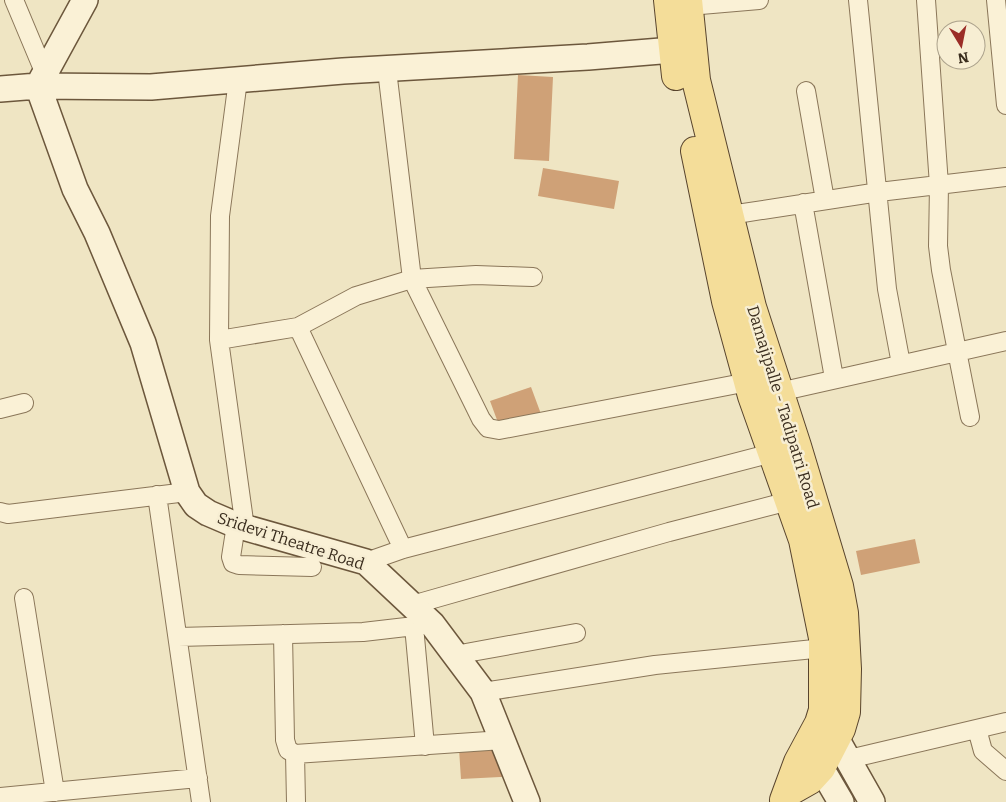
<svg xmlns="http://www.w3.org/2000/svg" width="1006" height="802" viewBox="0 0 1006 802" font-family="Bitter,serif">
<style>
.building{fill:#cfa177}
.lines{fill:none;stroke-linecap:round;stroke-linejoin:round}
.street-casing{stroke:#8a7659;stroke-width:20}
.secondary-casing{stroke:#6c573c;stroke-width:28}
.primary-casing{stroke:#58442d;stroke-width:30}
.street{stroke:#faf1d6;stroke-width:18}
.secondary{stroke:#faf1d6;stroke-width:25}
.primary{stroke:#f4dd99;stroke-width:28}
.labels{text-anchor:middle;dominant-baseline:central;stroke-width:5;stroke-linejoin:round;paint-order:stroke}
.street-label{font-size:16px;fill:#3a2d1e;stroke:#f7eed3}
</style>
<rect width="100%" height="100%" fill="#efe5c3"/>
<!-- building -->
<path class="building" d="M518,75L553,77L549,161L514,159Z
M543,168L619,181L614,209L538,196Z
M531,387L541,414L500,428L490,401Z
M915,539L920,563L861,575L856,551Z
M520,746L521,776L461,779L459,749Z"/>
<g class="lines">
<defs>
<path id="street" d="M14,0L45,74
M858,0L887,289L901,364
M926,0L939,185L938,246L941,270L970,417
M996,0L1006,105
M689,6L759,0
M387,70L412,279L481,419L488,428L499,430L748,382
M238,80L220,216L219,340L245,528
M806,91L825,200
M803,203L834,378
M730,215L879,192L1006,177
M298,327L403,549
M219,340L298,327L356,296L412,279L476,275L533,277
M779,392L1006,341
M0,409L24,403
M157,495L201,802
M0,512L8,514L187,492
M236,525L231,557L233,563L239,565L312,567
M366,562L403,549L780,451
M24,598L55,792
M412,605L669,532L789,501
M414,626L425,746
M283,634L285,740L288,750L295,754L503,740
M178,637L363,632L432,624
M455,655L576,633
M483,692L655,665L824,648
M977,729L983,751L1006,771
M295,754L296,802
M849,759L1006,722
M0,797L198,778"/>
<path id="secondary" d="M85,0L38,86L75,189L97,233L143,343L187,492L196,505L208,513L236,525L366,562L432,624L483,692L527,802
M0,89L38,86L151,87L343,71L588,57L673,50
M822,726L837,740L872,802
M808,756L821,768L841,802"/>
<path id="primary" d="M668,0L676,76
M688,0L696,80L752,307L797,446L839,586L844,613L847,669L846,712L841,729L821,768L810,780L787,793
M695,151L726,301L752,396L803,540L823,638V710L819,723L798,762L784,800"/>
</defs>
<!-- street casing -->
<use href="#street" class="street-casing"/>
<!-- secondary casing -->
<use href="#secondary" class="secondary-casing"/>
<!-- primary casing -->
<use href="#primary" class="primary-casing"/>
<!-- street -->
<use href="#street" class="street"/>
<!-- secondary -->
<use href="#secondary" class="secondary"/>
<!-- primary -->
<use href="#primary" class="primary"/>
</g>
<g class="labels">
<!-- street labels -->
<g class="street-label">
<text transform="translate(783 407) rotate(73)">Damajipalle - Tadipatri Road</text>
<text transform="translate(291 541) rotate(18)">Sridevi Theatre Road</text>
</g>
</g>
<!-- north arrow -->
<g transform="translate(961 45) rotate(170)"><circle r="24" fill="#f7eed3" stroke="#aba18b"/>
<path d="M0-4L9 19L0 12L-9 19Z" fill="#9b2d27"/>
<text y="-8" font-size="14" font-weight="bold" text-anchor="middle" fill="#3a2d1e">N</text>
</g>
</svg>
